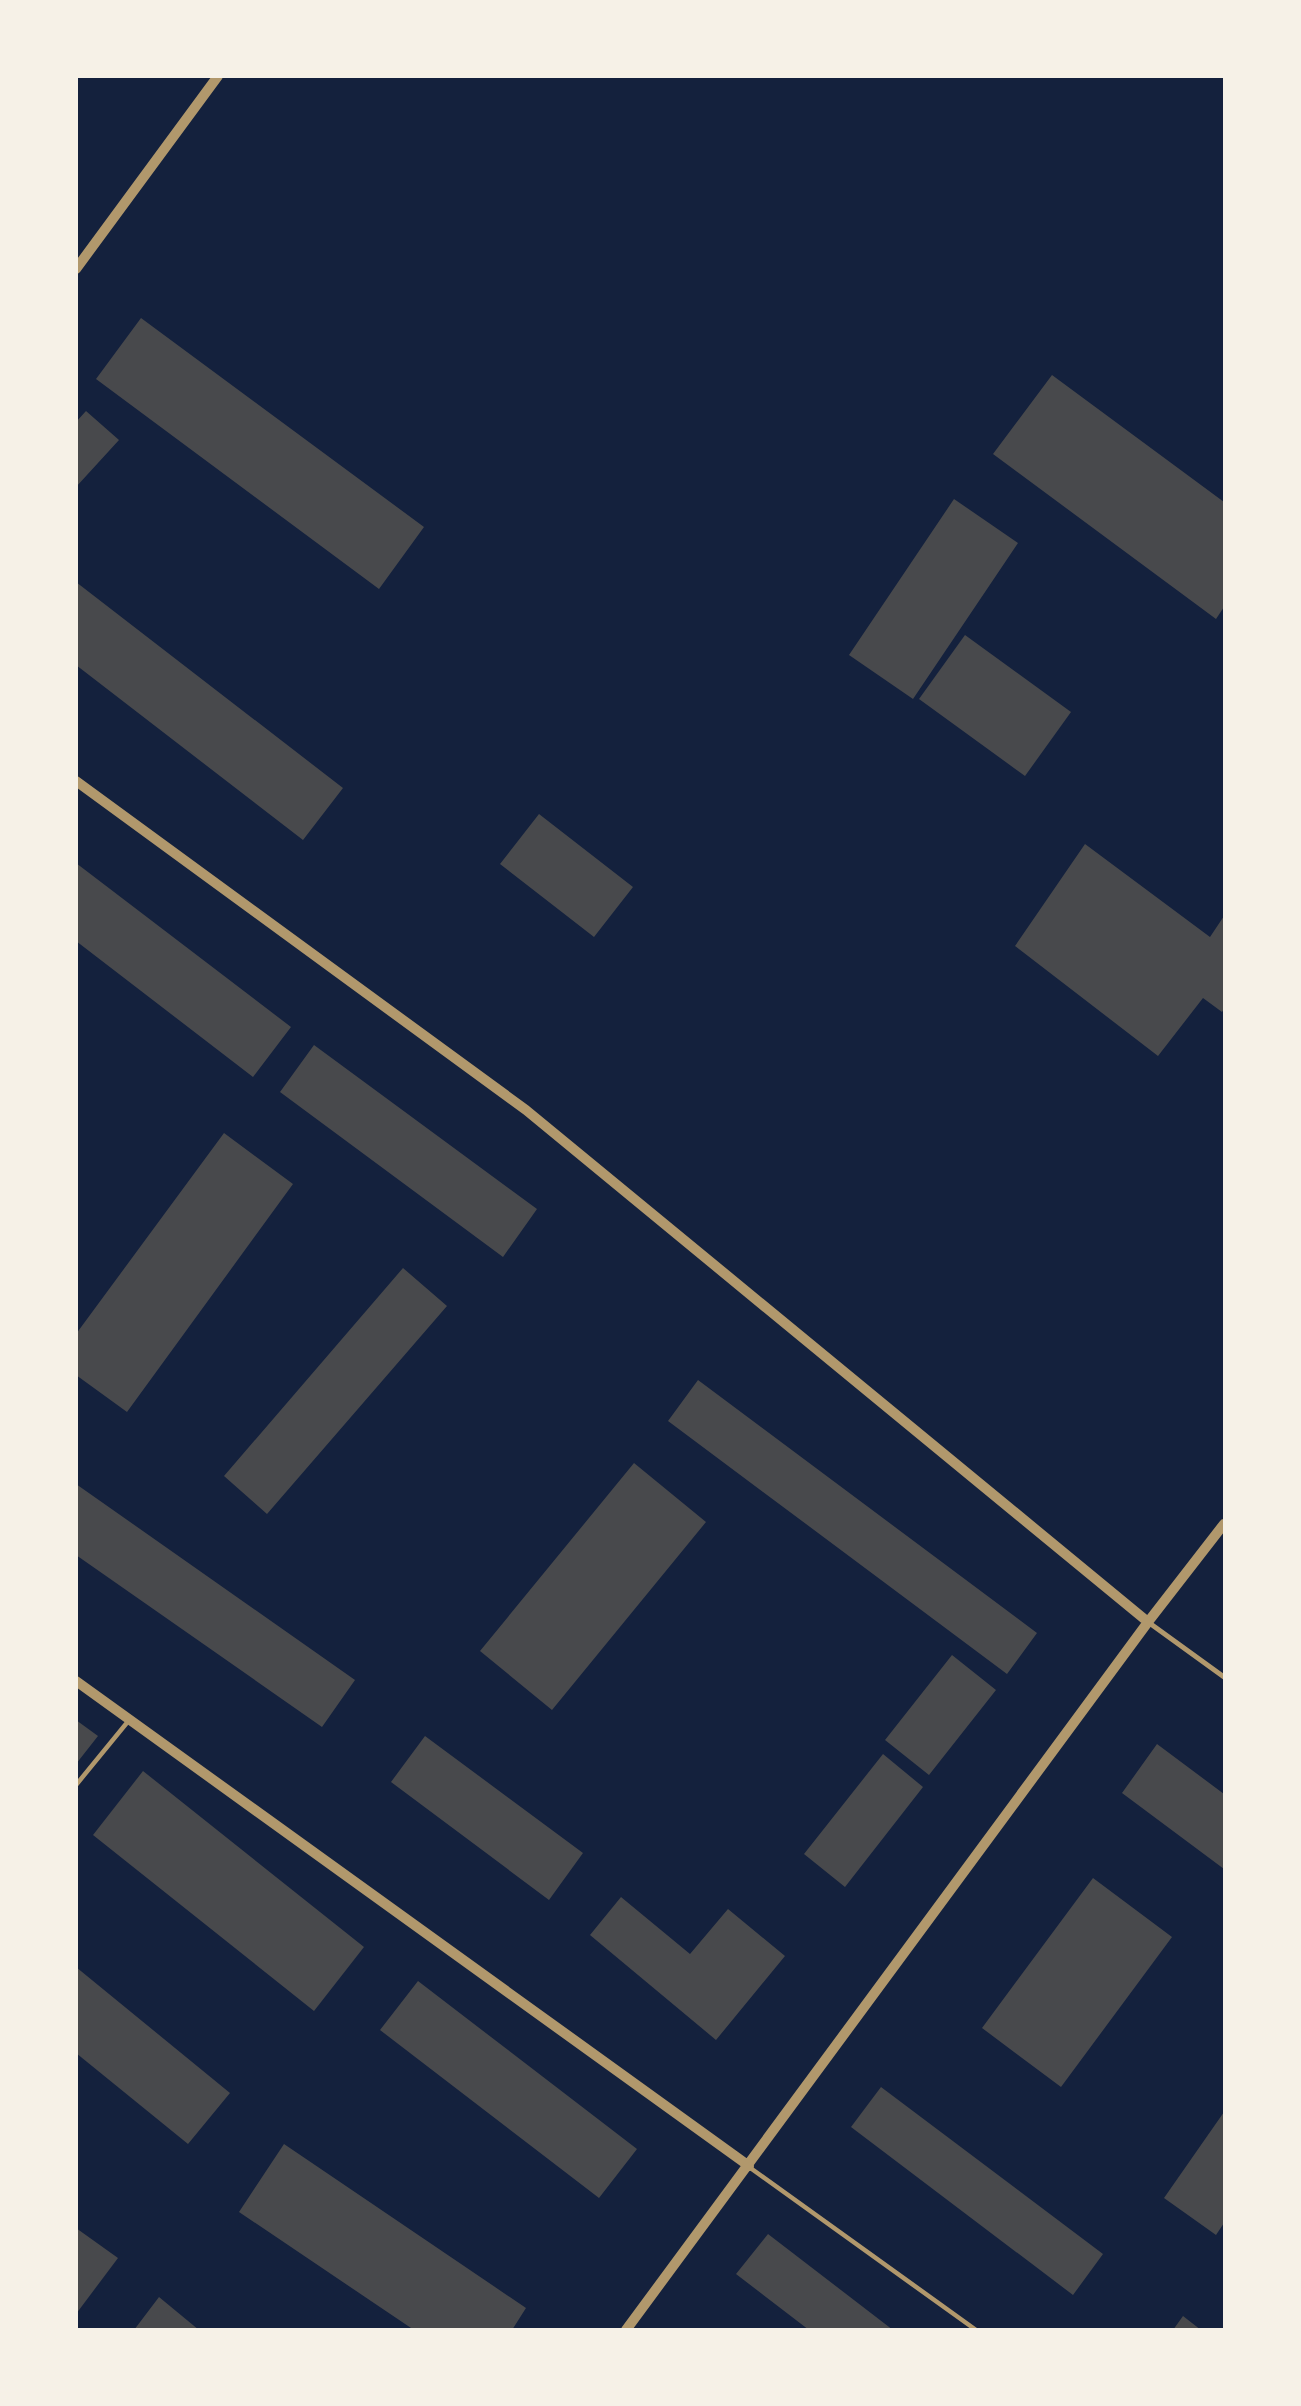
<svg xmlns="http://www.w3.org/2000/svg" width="1301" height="2406" viewBox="0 0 1301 2406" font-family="'Space Grotesk',sans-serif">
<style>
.building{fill:#48494c}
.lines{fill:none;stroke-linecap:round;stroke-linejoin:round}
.service{stroke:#b1986c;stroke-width:4.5}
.pedestrian{stroke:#b1986c;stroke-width:5}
.tertiary{stroke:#b1986c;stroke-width:10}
</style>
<rect width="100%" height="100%" fill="#14213d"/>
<!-- building -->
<path class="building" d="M141,318L424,527L379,589L96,379Z
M1052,375L1224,502V607L1216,619L993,454Z
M86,411L119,440L76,487V422Z
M954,499L1018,543L913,699L849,655Z
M76,582L343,788L303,840L76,665Z
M965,635L1071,712L1025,776L919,699Z
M539,814L633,887L594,937L500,864Z
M1085,844L1210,937L1224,916V1009L1222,1012L1203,998L1158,1056L1015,946Z
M76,863L291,1027L253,1077L76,941Z
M314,1045L537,1209L503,1257L280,1092Z
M224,1133L293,1184L127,1412L76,1375V1334Z
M403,1268L447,1306L267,1514L224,1476Z
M698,1380L1037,1633L1007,1674L668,1421Z
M634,1463L706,1522L552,1710L480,1651Z
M76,1484L355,1680L322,1727L76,1555Z
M952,1655L996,1690L929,1775L885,1740Z
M76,1720L98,1736L76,1764Z
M425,1736L583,1853L549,1900L391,1782Z
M1157,1744L1224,1794V1869L1122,1793Z
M883,1754L923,1787L845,1887L804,1854Z
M143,1771L364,1947L314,2011L93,1835Z
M1093,1878L1172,1937L1061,2087L982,2028Z
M621,1897L690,1954L728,1909L785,1956L716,2040L590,1935Z
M76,1967L230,2093L188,2144L76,2053Z
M418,1981L637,2149L599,2198L380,2030Z
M881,2087L1103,2254L1073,2295L851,2127Z
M1224,2112V2223L1216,2235L1164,2198Z
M284,2144L526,2308L512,2330H414L239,2212Z
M76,2228L118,2258L76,2314Z
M768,2234L893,2330H809L736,2274Z
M159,2297L199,2330H134Z
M1183,2316L1201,2330H1173Z"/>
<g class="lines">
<!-- service -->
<path class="service" d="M76,1785L130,1719
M749,2167L976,2330"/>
<!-- pedestrian -->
<path class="pedestrian" d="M1148,1622L1224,1677"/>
<!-- tertiary -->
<path class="tertiary" d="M76,269L218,76
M76,781L526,1110L1148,1622
M76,1681L749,2166
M626,2330L1148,1622L1224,1524"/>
</g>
<!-- border -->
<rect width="1301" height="2406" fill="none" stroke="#f6f1e7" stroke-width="156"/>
</svg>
